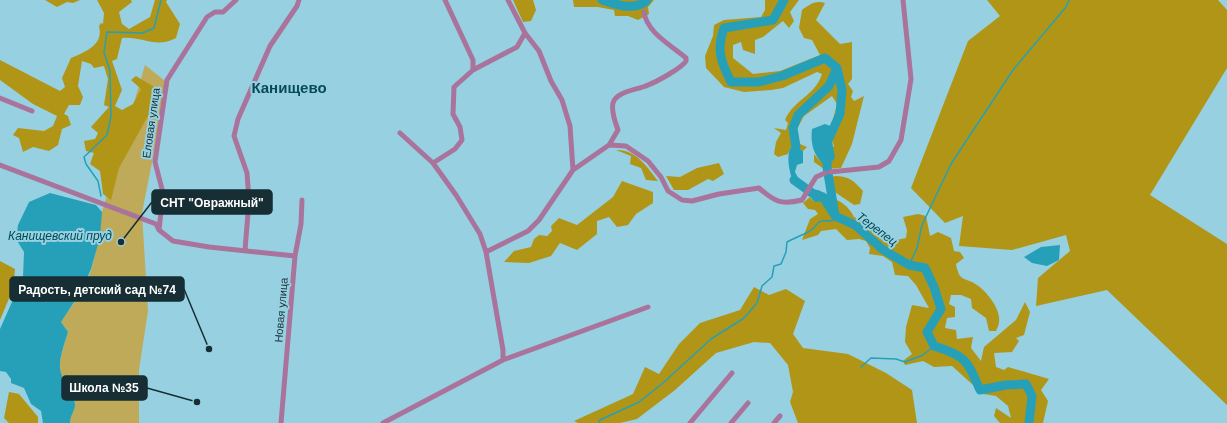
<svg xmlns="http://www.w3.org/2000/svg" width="1227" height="423" viewBox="0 0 1227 423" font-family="Helvetica,sans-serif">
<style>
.green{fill:#beaa59}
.forest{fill:#b09516}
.water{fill:#26a0b9}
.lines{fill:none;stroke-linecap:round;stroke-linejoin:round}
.stream{stroke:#26a0b9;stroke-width:1.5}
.river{stroke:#26a0b9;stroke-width:9}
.minor{stroke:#a9739c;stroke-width:5}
.labels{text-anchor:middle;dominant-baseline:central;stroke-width:4;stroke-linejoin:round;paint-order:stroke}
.street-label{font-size:11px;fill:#162e34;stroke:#97d1e1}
.water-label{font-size:12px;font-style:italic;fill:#014956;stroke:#97d1e1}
.district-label{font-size:15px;font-weight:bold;fill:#094a57;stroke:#97d1e1}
.leader{fill:none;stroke:#162e34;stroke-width:1.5}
.callout-dot{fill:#162e34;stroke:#97d1e1;stroke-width:1.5}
.callout{fill:#162e34;stroke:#162e34;stroke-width:1.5}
.callout-label{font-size:12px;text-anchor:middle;font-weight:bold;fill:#fff}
</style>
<rect width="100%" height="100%" fill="#97d1e1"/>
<!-- green -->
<path class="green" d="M145,65L165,81L158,132L142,213L148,311L139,370V423H70C70,416 74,412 75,406C76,395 61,381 60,369C59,358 65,343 68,332L61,322C67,312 75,302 82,291C96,267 97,239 102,212Z"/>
<!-- forest -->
<path class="forest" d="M45,0H80L73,3L67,2L57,7Z
M97,0H131L132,2L119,12L122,24L129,29L150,17L155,0H167L166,2L180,24L176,38C156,49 142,36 122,38L117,59L112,61L122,90L115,106L122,110L133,104L141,89L131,80L136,76L159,90V96L119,168L111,200L103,194L100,171L90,164L94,153L86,151L84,141L95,139L98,133L91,127L109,107L104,105L108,79L104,66L94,68L91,64L82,61L78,86L83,97L80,105H69L64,114L68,116L71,125L62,129L58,145L49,151L33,147L23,152L19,138L13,135L18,128L44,131L53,126L57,116L33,104L0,80V60L60,91L65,87L62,78L71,58C85,52 104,45 99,26L101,23L103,24L104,13Z
M513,0H533L536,10L531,21L523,22Z
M573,0H654L648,7L649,14L638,20L628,16H615L614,10L598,7H574Z
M765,0H799L790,12L794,21L789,28L783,21L763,37L755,40V54L743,50L741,42L733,45V58L753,74L780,71L820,55L812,40L804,38L799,28L802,10C810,4 816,0 825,3L816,20L840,44L852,42V79L848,84L853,91L851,97L854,101L864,96L852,144L841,168L824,169L814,162V154L820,161L834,146L832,141L835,133L832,123L837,104L832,96L804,116L797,129L800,144L807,147L803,151L796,147L790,148L788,154L778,157L774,154L776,142L781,133L774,128L786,130L788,123L785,120C793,100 815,96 822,74L817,72L783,88L771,90L744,92L724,87L706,68L705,56L713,36L714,25L724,20L761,17L765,10Z
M987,0H1218L1227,10V68L1150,195L1227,244V405L1107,290L1036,306L1038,278L1070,251L1066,235L1012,250L959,246L963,216L945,223L911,188L968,41L1000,16Z
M616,150C636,149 647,167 658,181L646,180L641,168L630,164L631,156Z
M719,163L724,174L713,181L708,179L688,190H674L666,176L680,177L697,168Z
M835,176C849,176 854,181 863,191L860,204L854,205L826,186V179Z
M622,181L653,192V203L636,214L628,225L617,227L609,217L597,221V234L577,250L560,243L551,256L529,263L504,262L514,251L531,247L534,239L539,235L547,236L552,231L551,226L559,218L577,225L613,197Z
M810,197L813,201C818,201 824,198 829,198C840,199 849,207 854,217L872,224L874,235L892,241L906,238L907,230L903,217L918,214L926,216L930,236L938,232L951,238L954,251L960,252L964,258L956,264C959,283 966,277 977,285C987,292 1001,309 999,322C999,325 997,328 996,331H989L986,318L972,308L971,299L961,295H951L949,304L955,307V317L947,318L945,328L956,330L957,339L973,337L971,348L981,361L984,347L1016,320L1025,302L1030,312L1024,335L1016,338L1019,341L1012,352L994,353L996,367L1004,370L1008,367L1049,379L1041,390L1048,401L1043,423H1000L994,416L996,408L1011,418L1008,406L996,396L983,394L952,366L934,367L923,361L905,365L903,361L912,354L905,342L906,327L912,305L929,308L916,285L908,276L895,275L892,262L883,256L869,254L870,248L866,241L859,239L847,240L836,229L821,231L818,235L802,240L810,219L818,214L815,210L808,209L803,203Z
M0,261L15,269L13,289L0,320Z
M754,287L769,295L786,289L805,301L793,334L803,348L848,354L886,373L912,390L917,423H798L790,402L793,392L788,365L770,343L754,342L716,353L675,390L637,419L620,423H578L574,421L633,394L645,367L659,374L679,344L700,323L740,310Z
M9,392L19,394L38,417V423H9L4,418Z"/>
<!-- water -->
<path class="water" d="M825,124L833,127L835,133L832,141L835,158L827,167C814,158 810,144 812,129Z
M796,147L803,151V163L797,165L795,172L803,187H796C790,177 786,160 790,148Z
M811 196a6 6 0 1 1 12 0a6 6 0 1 1-12 0Z
M50,193L96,205L102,212L100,237L91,269L82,290L61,322L68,332C65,342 59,358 60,368C61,381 76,395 75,406C74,412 70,416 70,423H43L41,411L31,404L24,388L11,383V379L6,372L0,371V329L23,277L24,252L16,239L18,225L29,202Z
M1060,245L1059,260L1047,266L1032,263L1024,257L1041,247Z"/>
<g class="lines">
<!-- stream -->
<path class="stream" d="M101,196L98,181L86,164L84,157L107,135L111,116L110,71L104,52L107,32L143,33L154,28L161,0
M909,265L917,248L922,225L951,164L1013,70L1066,7L1069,0
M861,367L871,358L896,359L905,362L923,355L934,346
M599,423L600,420L639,402L663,383L711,339L744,318L757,303L762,286L772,277L774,266L781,264L786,252L787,242C794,238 801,236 808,232C821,226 812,219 832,221L835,216"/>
<!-- river -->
<path class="river" d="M602,0C615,4 635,12 647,0
M784,0L773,20L724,28C716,50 721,62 731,82H759L782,76L825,58L837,68L842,90L840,114L829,138
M827,155V167L835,216L855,225L882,249L909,265L925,268L934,287L941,309L927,332L934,346C966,356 967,360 980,390L1006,385L1026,384L1032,396L1029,423
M794,158L796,147L793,128L798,115L829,86L837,68
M794,180L812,193L823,197L834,214"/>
<!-- minor -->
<path class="minor" d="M445,0L473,60V70
M508,0L525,33L539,51L551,81L562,100L570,126L573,170
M0,98L32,111
M609,145L618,130C615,122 611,111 613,103C616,91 638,90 648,85C656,82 682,68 686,61V58C671,45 647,33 644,12
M433,163L455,149L462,140L460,127L453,114L454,87L473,70L517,47L525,33
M0,165L156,224L159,230L173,241L209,247L295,256
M830,172L879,167L889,161L901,140L911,79L903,0
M159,230L163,193L155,162L167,80L207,17L215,12H223L236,0
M245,250L249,201L247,173L234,136L238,119L270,46L297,6L299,0
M486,252L528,231L539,220L573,170L609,145L626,146L648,161L661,177L668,191L682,200L692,201L719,194L759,188C775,202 781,205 802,200L816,177L825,173
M503,360L648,307
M281,423L295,256L301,224L302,200
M383,423L503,360V350L486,252L480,234L456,195L433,163L400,133
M690,423L732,373
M731,423L748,403
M774,423L780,416"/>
</g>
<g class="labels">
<!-- street labels -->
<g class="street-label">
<text transform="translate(151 123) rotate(-82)">Еловая улица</text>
<text transform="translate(281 310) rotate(-85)">Новая улица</text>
</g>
<!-- water labels -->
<g class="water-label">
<text transform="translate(877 229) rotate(37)">Терепец</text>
<text x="60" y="236">Канищевский пруд</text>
</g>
<!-- district labels -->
<g class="district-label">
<text x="289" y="87">Канищево</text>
</g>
</g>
<!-- callouts -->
<path class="leader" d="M121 242L152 202M209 349L184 289M197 402L147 388"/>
<g class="callout-dot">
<circle cx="121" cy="242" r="4"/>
<circle cx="209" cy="349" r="4"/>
<circle cx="197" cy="402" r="4"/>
</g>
<g class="callout">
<rect x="152" y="190" width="120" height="24" rx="4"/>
<rect x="10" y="277" width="174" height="24" rx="4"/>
<rect x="62" y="376" width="85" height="24" rx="4"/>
</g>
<g class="callout-label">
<text x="212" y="207">СНТ "Овражный"</text>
<text x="97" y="294">Радость, детский сад №74</text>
<text x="104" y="392">Школа №35</text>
</g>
</svg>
